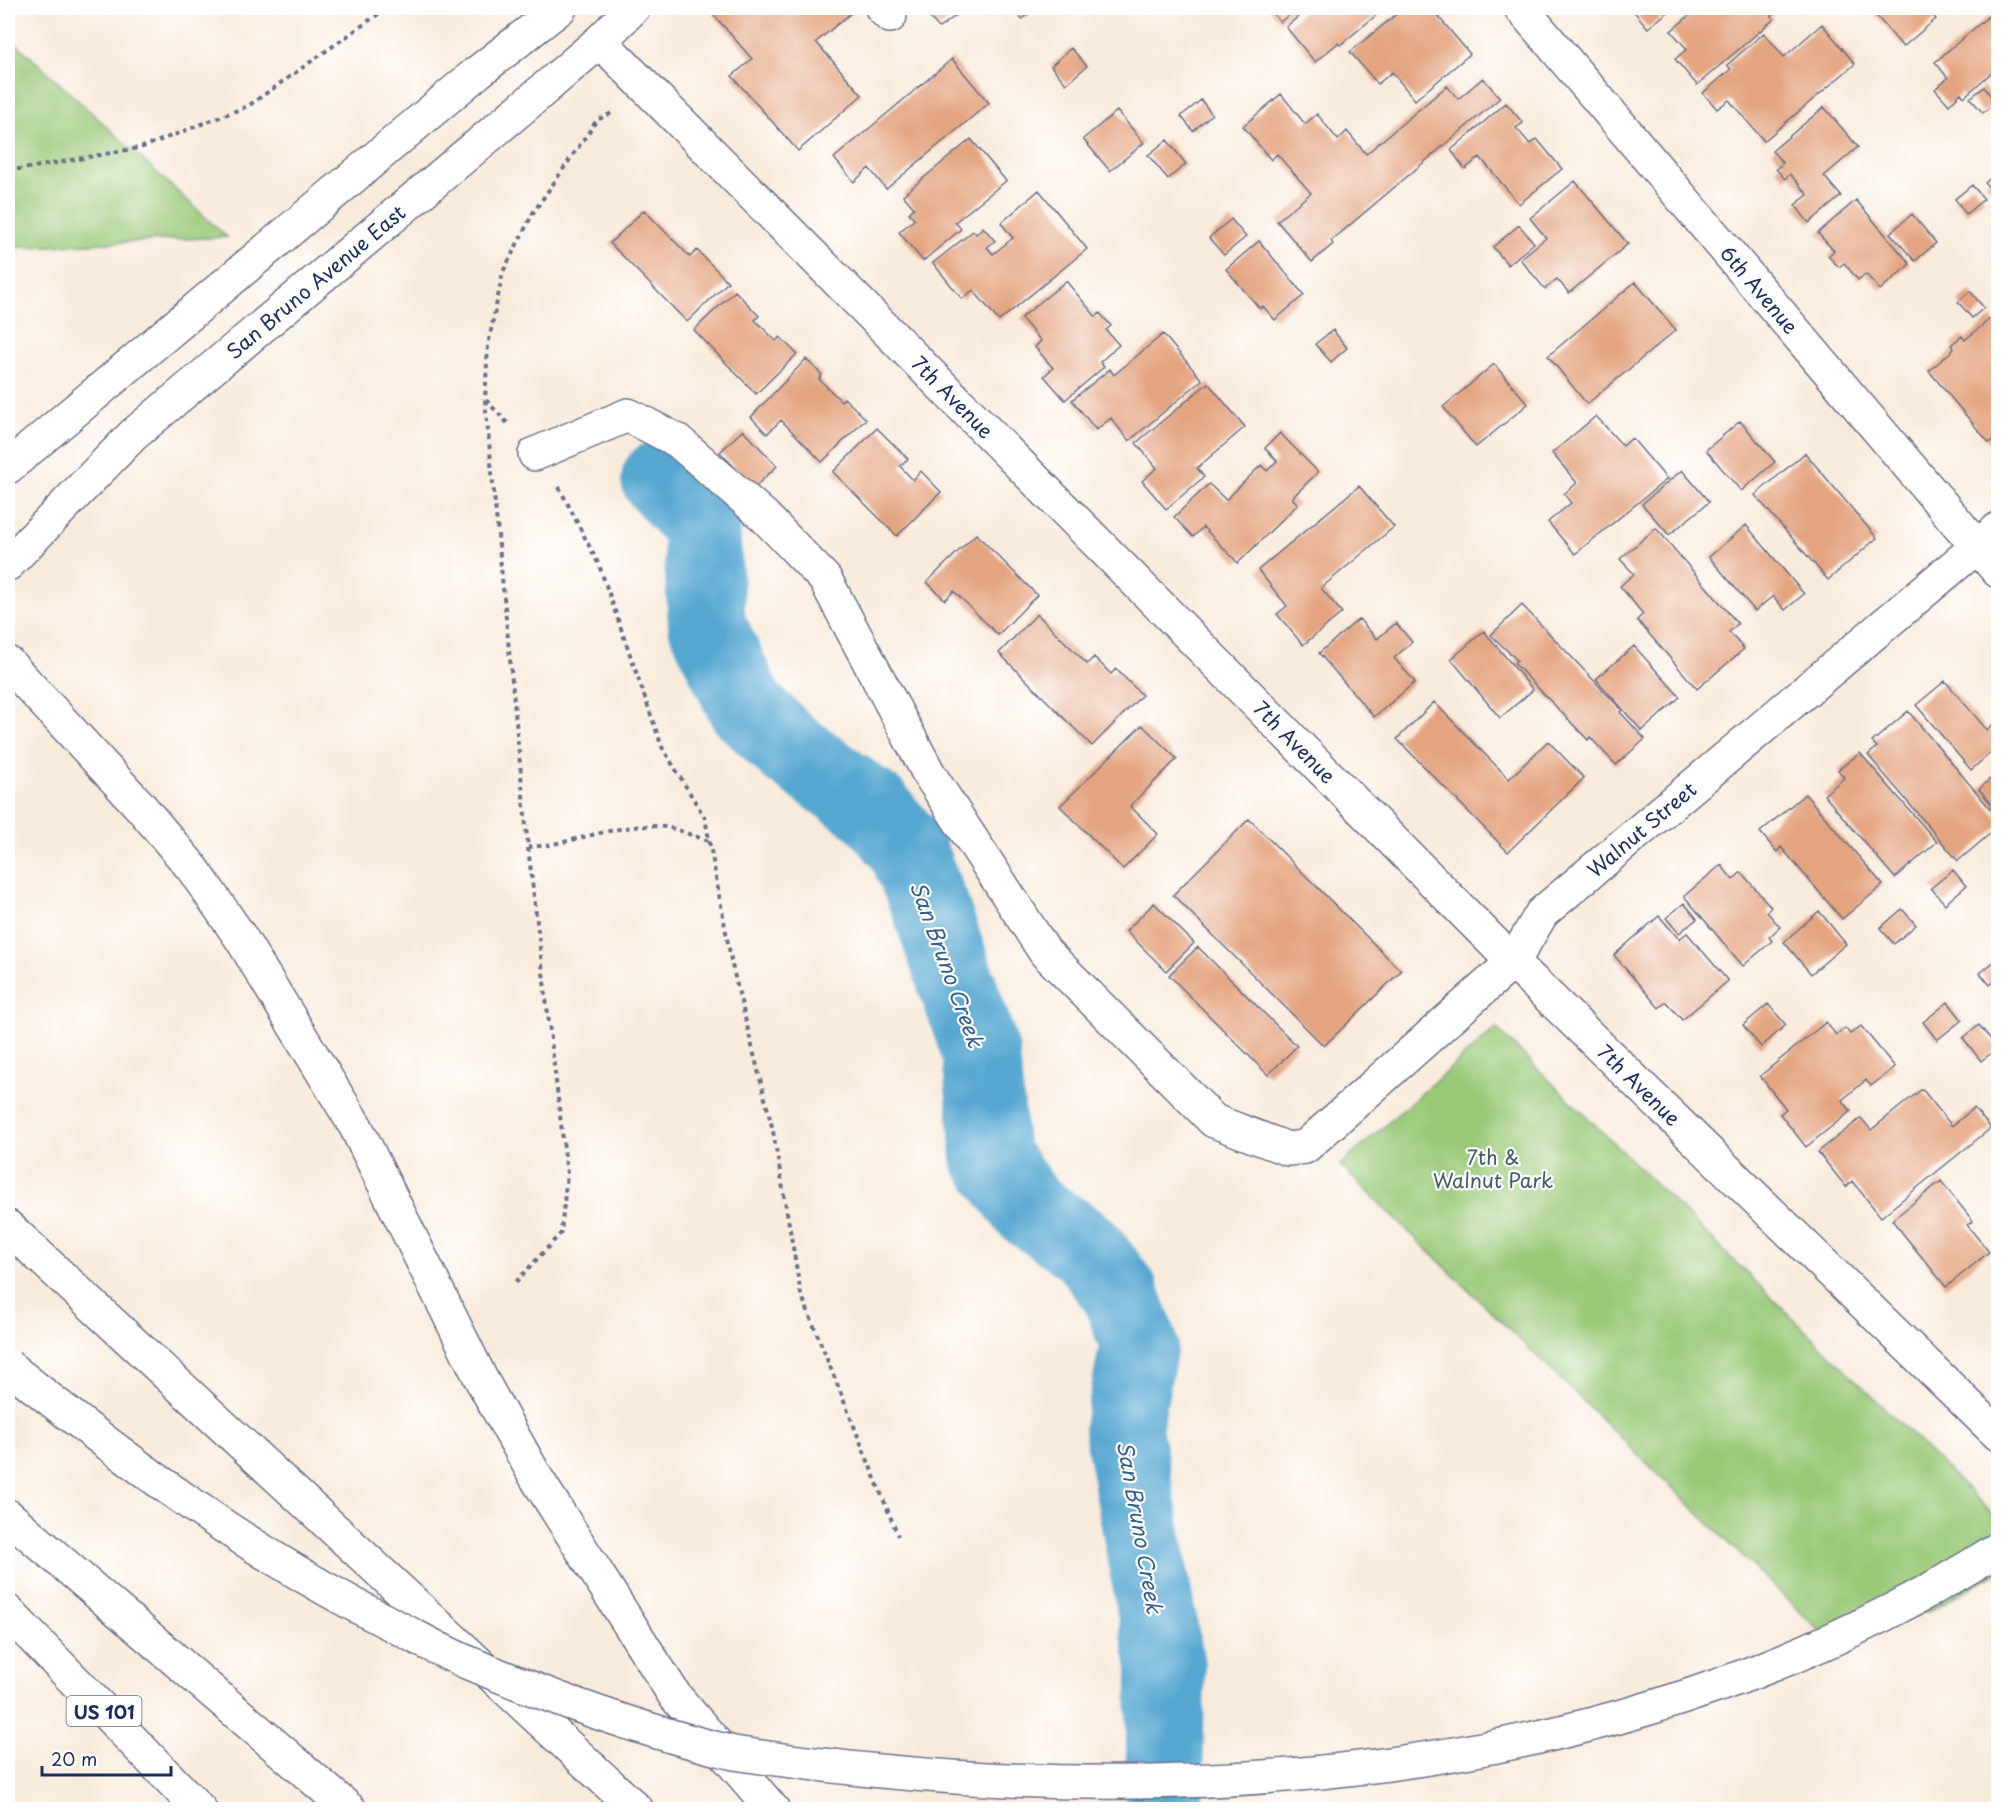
<svg xmlns="http://www.w3.org/2000/svg" width="2006" height="1817" viewBox="0 0 2006 1817" font-family="'Playpen Sans',sans-serif">
<style>
.green{fill:#99c977;stroke:#5a7c6a;stroke-width:1.5}
.lines{fill:none;stroke-linecap:round;stroke-linejoin:round}
.river{stroke:#57a7d1;stroke-width:78}
.building{fill:#e4a480}
.minor-casing{stroke:#69718a;stroke-width:36}
.major-casing{stroke:#69718a;stroke-width:36}
.highway-casing{stroke:#69718a;stroke-width:36}
.path{stroke:#69718a;stroke-width:4;stroke-dasharray:4.5 4.5;stroke-linecap:butt}
.minor{stroke:#fff;stroke-width:33}
.major{stroke:#fff;stroke-width:33}
.highway{stroke:#fff;stroke-width:33}
.highway-bridge-casing{stroke:#69718a;stroke-width:36;stroke-linecap:butt}
.highway-bridge{stroke:#fff;stroke-width:33}
.labels{text-anchor:middle;dominant-baseline:central;stroke-width:4.5;stroke-linejoin:round;paint-order:stroke}
.shield{fill:#fff;stroke:#5f6d8e;stroke-width:1.5}
.shield-label{font-size:18px;font-weight:bold;fill:#1b2f5e}
.street-label{font-size:20px;fill:#1b2f5e;stroke:#fff}
.park-label{font-size:20px;fill:#415d66;stroke:#fff}
.water-label{font-size:21px;font-style:italic;fill:#335f8c;stroke:#fff}
</style>
<rect width="100%" height="100%" fill="#fff"/>
<filter id="ink" filterUnits="userSpaceOnUse"><feTurbulence type="fractalNoise" baseFrequency=".0167" numOctaves="2"/><feDisplacementMap in="SourceGraphic" scale="12" xChannelSelector="R" yChannelSelector="G"/><feConvolveMatrix kernelMatrix="1 2 1 2 8 2 1 2 1" color-interpolation-filters="sRGB"/></filter>
<filter id="wash" filterUnits="userSpaceOnUse"><feTurbulence type="fractalNoise" baseFrequency=".008" numOctaves="4" result="noise"/><feDisplacementMap in="SourceGraphic" scale="24" xChannelSelector="R" yChannelSelector="G"/><feGaussianBlur stdDeviation="1.35" result="paint"/><feColorMatrix in="noise" values="0 0 0 0 0 0 0 0 0 0 0 0 0 0 0 0 0 1.4 0 .05"/><feComposite in="paint" operator="in"/></filter>
<g filter="url(#wash)">
<rect width="100%" height="100%" fill="#f9ebdb"/>
<!-- green -->
<path class="green" d="M8,36L227,237L8,248Z
M1496,1028L1998,1519V1572L1929,1611L1832,1643L1340,1165Z"/>
<g class="lines">
<!-- river -->
<path class="river" d="M660,479L701,525L707,625L746,707L789,748L875,810L906,847L930,906L981,1053L990,1156L1029,1209L1085,1247L1120,1293L1139,1344L1123,1429L1166,1666L1164,1810"/>
</g>
<g id="blocks">
<!-- building -->
<path class="building" d="M720,8H857L816,42L862,95L798,151L732,76L752,59L713,14Z
M921,8H966L939,28Z
M1013,8H1036L1022,19Z
M1269,8H1292L1294,11L1280,22Z
M1308,8H1385L1340,45L1338,43L1315,62L1286,27Z
M1404,8H1431L1470,54L1415,100L1392,72L1378,84L1350,52Z
M1631,8H1673L1648,28Z
M1698,8H1782L1771,16L1774,19L1697,85L1675,59L1687,49L1671,31Z
M1881,8H1926L1936,19L1903,47L1874,13Z
M1998,8V67L1964,97L1961,93L1949,105L1935,89L1948,78L1935,62Z
M1822,24L1855,64L1764,141L1729,100L1717,109L1703,93L1731,69L1727,65L1764,33L1784,57Z
M1071,48L1087,66L1066,84L1051,66Z
M952,59L989,103L886,189L869,168L854,182L834,158Z
M1483,78L1500,98L1331,241L1333,244L1312,262L1277,221L1311,193L1277,154L1271,160L1243,126L1281,94L1305,124L1317,114L1338,140L1347,131L1366,154L1447,86L1458,99Z
M1984,87L1996,102L1983,113L1970,98Z
M1201,100L1212,114L1193,131L1181,116Z
M1506,103L1523,123L1516,128L1530,144L1537,139L1562,169L1519,204L1480,157L1465,169L1451,150Z
M1824,107L1858,147L1824,176L1841,196L1809,223L1795,205L1808,195L1790,174L1785,179L1776,169L1783,163L1772,151Z
M1117,111L1144,143L1110,171L1083,139Z
M971,139L1006,181L955,222L961,229L923,261L899,232L915,219L909,213L914,208L903,195Z
M1167,140L1186,164L1168,179L1148,155Z
M1998,171V195L1997,196L1985,183Z
M1575,181L1628,244L1569,293L1557,279L1545,289L1520,259L1546,238L1530,218Z
M1972,185L1984,199L1966,214L1955,199Z
M1039,190L1087,249L999,321L973,290L962,299L933,263L973,231L976,234L983,227L995,241L987,247L993,254L1013,238L1001,223Z
M1856,200L1910,264L1880,290L1866,274L1858,280L1844,263L1839,267L1828,256L1834,251L1818,233Z
M644,210L690,257L697,250L728,282L687,322L610,243Z
M1912,214L1936,243L1915,261L1890,233Z
M1231,219L1246,237L1224,255L1209,238Z
M1519,225L1534,243L1508,265L1493,247Z
M1259,241L1304,295L1275,320L1263,306L1260,309L1226,269Z
M1066,281L1096,317L1100,313L1111,326L1106,330L1119,345L1100,362L1104,367L1065,400L1044,376L1053,368L1035,347L1041,341L1021,318Z
M1635,282L1676,330L1587,404L1548,356Z
M735,291L759,316L755,320L776,341L780,337L797,354L756,394L694,330Z
M1970,291L1984,308L1972,318L1958,302Z
M1991,318L1998,327V435L1989,443L1929,371L1954,349L1951,345L1962,336L1965,340Z
M1333,330L1347,348L1331,362L1315,344Z
M1163,334L1202,380L1129,441L1111,418L1096,430L1072,400L1110,369L1114,375Z
M806,359L822,375L819,379L841,401L844,398L866,419L822,462L781,420L767,434L751,417Z
M1494,364L1528,404L1476,447L1443,407Z
M1208,383L1245,427L1197,468L1204,477L1166,509L1142,481L1157,468L1136,443Z
M1596,416L1623,446L1632,438L1667,479L1575,554L1548,522L1571,503L1564,494L1577,483L1552,453Z
M1740,421L1775,462L1741,491L1706,450Z
M877,428L908,459L900,466L913,480L921,471L941,492L897,536L833,472Z
M743,430L777,466L754,488L720,452Z
M1280,433L1318,472L1292,498L1298,504L1238,563L1203,527L1193,537L1174,517L1209,484L1226,500L1261,465L1267,471L1277,461L1265,448Z
M1805,453L1877,538L1828,580L1755,495Z
M1682,470L1709,502L1669,535L1642,504Z
M1359,486L1394,527L1321,588L1342,613L1303,645L1277,614L1287,606L1258,570Z
M1746,525L1804,594L1785,610L1773,596L1755,611L1709,557Z
M1656,528L1738,624L1729,632L1744,649L1697,689L1637,620L1643,614L1620,586L1634,574L1620,559Z
M976,534L1037,595L998,635L954,591L945,600L927,582Z
M1522,605L1622,710L1620,712L1645,739L1616,765L1590,737L1588,740L1514,663L1517,660L1491,635Z
M1037,614L1087,664L1094,657L1111,674L1116,669L1142,695L1092,746L999,653Z
M1359,619L1377,639L1396,623L1412,642L1394,658L1415,682L1374,717L1319,653Z
M1484,631L1533,690L1500,718L1451,659Z
M1634,646L1680,697L1642,731L1596,679Z
M1945,681L1987,730L1998,720V753L1995,749L1971,770L1916,705Z
M1434,702L1509,779L1548,741L1584,778L1508,852L1397,739Z
M1908,711L1998,818V827L1958,861L1868,755L1877,747L1872,742Z
M1142,725L1177,759L1130,806L1158,834L1123,869L1060,806Z
M1860,753L1937,842L1895,878L1824,795L1844,778L1838,770Z
M1998,772V812L1979,789Z
M1805,794L1883,885L1842,919L1781,847L1777,852L1760,832Z
M1249,819L1401,971L1324,1046L1173,895Z
M1721,865L1733,880L1741,872L1771,907L1767,912L1780,927L1769,937L1772,941L1743,966L1684,896Z
M1953,870L1966,886L1945,904L1931,888Z
M1154,903L1194,943L1166,971L1126,931Z
M1684,903L1697,919L1679,933L1666,918Z
M1902,909L1916,925L1894,944L1880,928Z
M1819,911L1846,944L1811,974L1784,942Z
M1659,916L1679,939L1687,933L1728,981L1682,1020L1666,1002L1659,1008L1614,955Z
M1198,947L1297,1046L1268,1075L1169,975Z
M1996,960L1998,963V978L1990,985L1980,973Z
M1948,1002L1962,1020L1937,1040L1923,1022Z
M1768,1004L1786,1025L1761,1047L1743,1025Z
M1826,1022L1836,1035L1845,1028L1850,1034L1861,1026L1895,1067L1871,1086L1866,1080L1842,1100L1851,1111L1806,1147L1780,1114L1786,1109L1760,1076Z
M1979,1025L1998,1048L1981,1061L1963,1038Z
M1922,1089L1952,1126L1974,1108L1991,1128L1881,1217L1852,1181L1846,1187L1818,1152L1861,1118L1871,1130Z
M1941,1181L1973,1221L1967,1225L1989,1252L1946,1287L1892,1220Z"/>
</g>
</g>
<g filter="url(#ink)">
<use href="#blocks" fill-opacity="0" stroke="#69718a" stroke-width="1.5"/>
<g class="lines">
<defs>
<g id="minor">
<path d="M882,8L890,16"/>
<path id="s1" d="M1521,8L1998,571"/>
<path id="s2" d="M600,41L1513,962L1998,1434"/>
<path id="s3" d="M535,454L628,415L678,441L764,516L825,579L929,774L1045,952L1214,1121L1288,1149L1305,1147L1513,962L1542,913L1998,529"/>
</g>
<g id="major">
<path d="M8,467L478,72L560,8"/>
<path id="s4" d="M8,564L133,435L529,102L600,41L633,8"/>
</g>
<path id="highway" d="M8,663L140,806L193,869L241,938L356,1127L481,1379L537,1479L675,1696L773,1810
M8,1227L637,1810
M8,1516L350,1810
M8,1612L200,1810"/>
</defs>
<!-- minor casing -->
<use href="#minor" class="minor-casing"/>
<!-- major casing -->
<use href="#major" class="major-casing"/>
<!-- highway casing -->
<use href="#highway" class="highway-casing"/>
<!-- path -->
<path class="path" d="M8,169H23L143,147L248,106L387,8
M486,400L509,425
M559,487L599,565L662,747L705,818L732,965L773,1131L801,1294L898,1536
M528,847C573,845 619,821 665,827C679,829 695,837 709,841
M516,1282L561,1233L567,1174L528,847L485,400L488,345L503,272L533,213L597,120L614,112"/>
<!-- minor -->
<use href="#minor" class="minor"/>
<!-- major -->
<use href="#major" class="major"/>
<!-- highway -->
<use href="#highway" class="highway"/>
<defs>
<path id="highway-bridge" d="M8,1366C129,1463 252,1554 391,1624C417,1637 442,1652 469,1663C554,1699 644,1731 734,1753C1162,1817 1627,1787 1998,1549"/>
</defs>
<!-- highway-bridge casing -->
<use href="#highway-bridge" class="highway-bridge-casing"/>
<!-- highway-bridge -->
<use href="#highway-bridge" class="highway-bridge"/>
</g>
</g>
<g class="labels">
<!-- shield labels -->
<rect class="shield" x="66.5" y="1696" width="75" height="30" rx="4.5"/>
<g class="shield-label">
<text x="104" y="1711">US 101</text>
</g>
<!-- street labels -->
<g class="street-label">
<text stroke="none"><textPath href="#s4" startOffset="418">San Bruno Avenue East</textPath></text>
<text stroke="none"><textPath href="#s1" startOffset="369">6th Avenue</textPath></text>
<text stroke="none"><textPath href="#s2" startOffset="501">7th Avenue</textPath></text>
<text stroke="none"><textPath href="#s2" startOffset="987">7th Avenue</textPath></text>
<text stroke="none"><textPath href="#s3" startOffset="1593">Walnut Street</textPath></text>
<text stroke="none"><textPath href="#s2" startOffset="1473">7th Avenue</textPath></text>
</g>
<!-- park labels -->
<g class="park-label">
<text x="1493" y="1157">7th &amp;<tspan x="1493" dy="23">Walnut Park</tspan></text>
</g>
<!-- water labels -->
<g class="water-label">
<text transform="translate(948 964) rotate(70)">San Bruno Creek</text>
<text transform="translate(1141 1527) rotate(80)">San Bruno Creek</text>
</g>
</g>
<!-- margin -->
<rect width="2006" height="1817" fill="none" stroke="#fff" stroke-width="30"/>
<!-- scale -->
<path d="M42 1766v9h129v-9" fill="none" stroke="#1b2f5e" stroke-width="3"/>
<text x="51" y="1766" font-size="18" fill="#1b2f5e" stroke="#ffffff" stroke-width="4.5" paint-order="stroke">20 m</text>
</svg>
